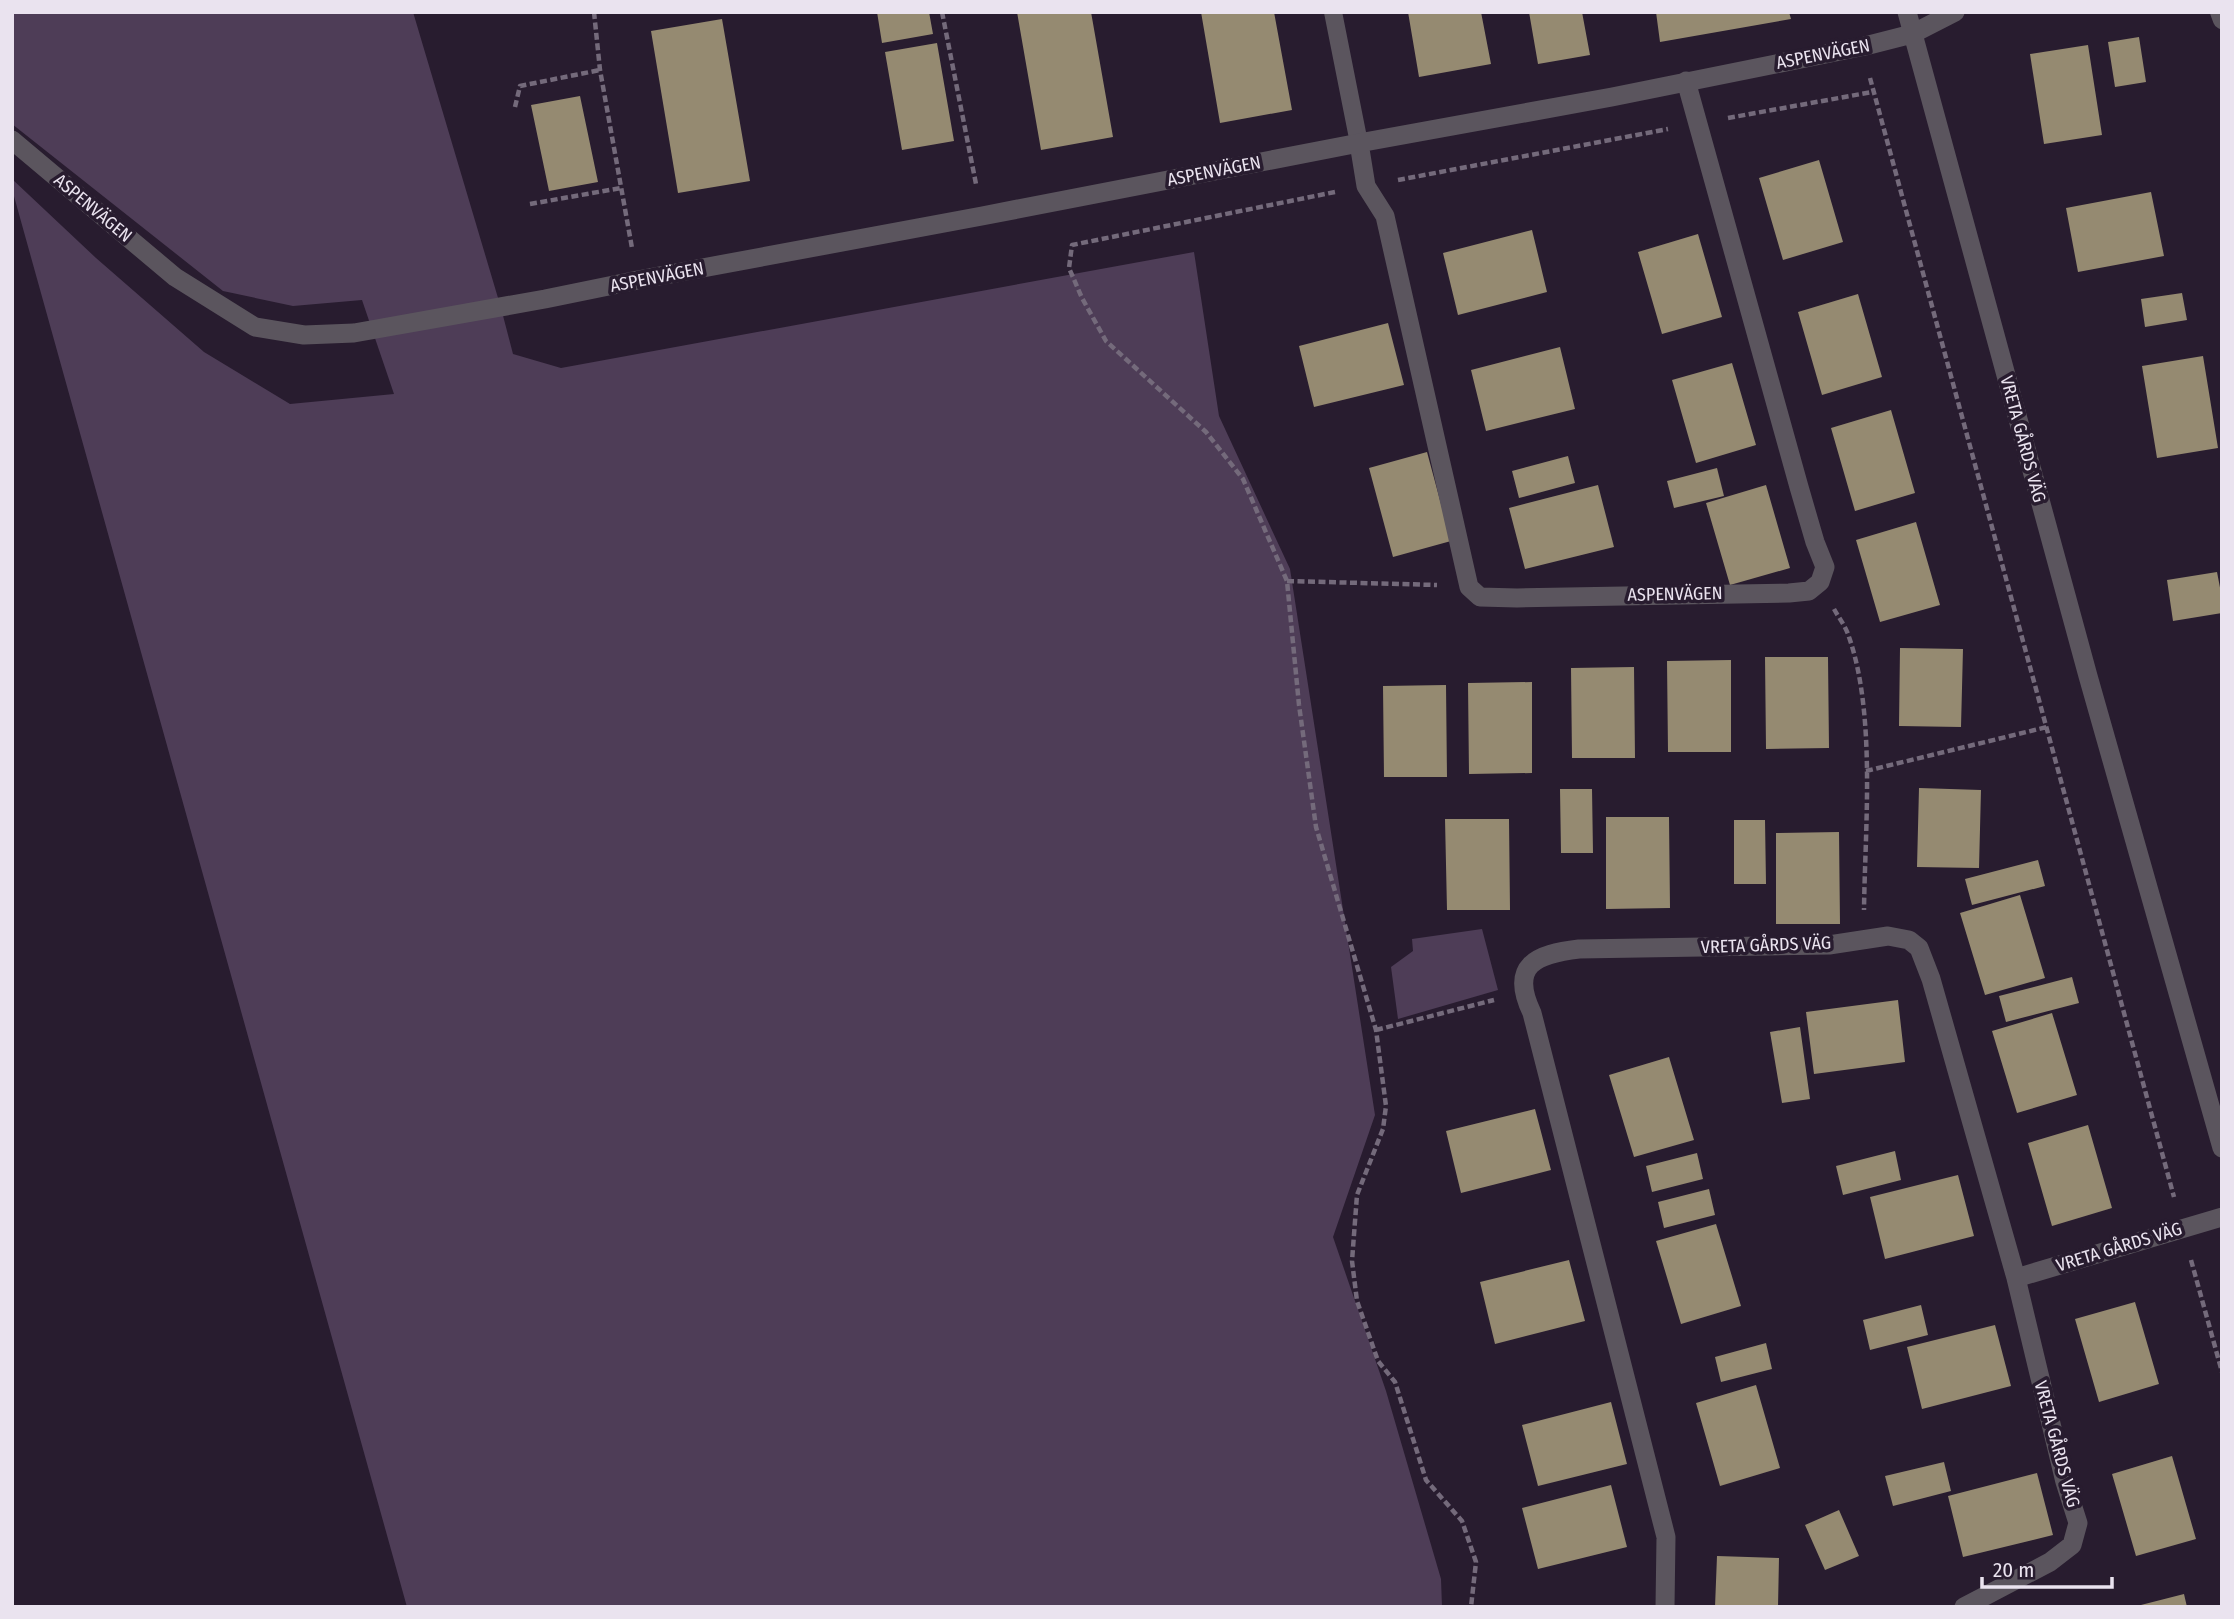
<svg xmlns="http://www.w3.org/2000/svg" width="2234" height="1619" viewBox="0 0 2234 1619" font-family="'Fira Sans Condensed',sans-serif">
<style>
.green{fill:#4e3d57}
.building{fill:#958a71}
.lines{fill:none;stroke-linecap:round;stroke-linejoin:round}
.path{stroke:#746a7b;stroke-width:4.5;stroke-dasharray:7 3.5;stroke-linecap:butt}
.service{stroke:#5b555e;stroke-width:18}
.minor{stroke:#5b555e;stroke-width:19}
.labels{text-anchor:middle;dominant-baseline:central;stroke-width:7;stroke-linejoin:round;paint-order:stroke}
.street-label{font-size:18px;fill:#eae3ef;stroke:#281c2f}
</style>
<rect width="100%" height="100%" fill="#281c2f"/>
<!-- green -->
<path class="green" d="M12,12H413L501,308L513,354L561,368L1194,252L1219,416L1290,569L1375,1115L1333,1237L1386,1391L1441,1579L1442,1607H407L12,189V179L96,258L204,352L290,404L394,394L362,300L293,306L223,291L12,124Z
M1482,929L1498,990L1398,1019L1391,967L1413,951L1412,939Z"/>
<!-- building -->
<path class="building" d="M877,12H929L933,34L882,43Z
M1017,12H1091L1113,137L1041,150Z
M1201,12H1274L1292,110L1220,123Z
M1408,12H1481L1491,64L1419,77Z
M1529,12H1582L1590,55L1538,64Z
M1656,12H1789L1791,19L1660,42Z
M722,19L750,181L678,193L651,31Z
M2139,37L2146,82L2115,87L2108,42Z
M937,43L954,141L902,150L885,52Z
M2088,45L2102,135L2044,144L2030,54Z
M580,96L598,182L549,191L531,105Z
M1819,160L1843,242L1783,260L1759,178Z
M2151,192L2164,256L2078,272L2066,208Z
M1532,230L1547,292L1458,315L1443,253Z
M1698,234L1722,317L1662,334L1638,252Z
M2182,293L2187,320L2145,327L2141,299Z
M1858,294L1882,377L1822,395L1798,312Z
M1388,323L1404,385L1314,407L1299,346Z
M1560,347L1575,409L1486,431L1471,370Z
M2203,356L2218,448L2157,458L2142,366Z
M1732,363L1756,445L1696,463L1672,380Z
M1891,410L1915,493L1855,511L1831,428Z
M1427,452L1451,541L1393,557L1369,468Z
M1568,456L1575,483L1519,498L1512,471Z
M1717,468L1724,496L1674,508L1667,481Z
M1598,485L1614,547L1525,569L1509,508Z
M1766,485L1790,568L1730,585L1706,503Z
M1916,522L1940,605L1880,622L1856,540Z
M2217,572L2222,598V613L2173,621L2167,580Z
M1900,648L1963,649L1961,727L1899,726Z
M1765,657H1828L1829,748L1766,749Z
M1731,660V752H1668L1667,661Z
M1634,667L1635,758H1572L1571,668Z
M1532,682V773L1469,774L1468,683Z
M1446,685L1447,777H1384L1383,686Z
M1919,788L1981,790L1979,868L1917,867Z
M1560,789H1592L1593,853H1561Z
M1606,817H1669L1670,908L1606,909Z
M1445,819H1509L1510,910H1447Z
M1734,820H1765L1766,884H1734Z
M1839,832L1840,924H1776V833Z
M2038,860L2045,886L1972,905L1965,879Z
M2020,895L2045,978L1985,995L1960,913Z
M2072,977L2079,1003L2006,1022L1999,996Z
M1898,1000L1905,1062L1814,1074L1806,1012Z
M2052,1013L2077,1095L2017,1113L1992,1031Z
M1800,1027L1810,1099L1782,1103L1770,1032Z
M1669,1057L1694,1140L1634,1157L1609,1075Z
M1535,1109L1551,1170L1461,1193L1446,1131Z
M2088,1125L2112,1208L2052,1226L2028,1143Z
M1895,1151L1901,1180L1843,1195L1836,1166Z
M1697,1153L1703,1179L1652,1192L1646,1166Z
M1958,1175L1974,1236L1885,1259L1870,1197Z
M1709,1189L1715,1215L1664,1228L1658,1202Z
M1716,1224L1741,1306L1681,1324L1656,1241Z
M1569,1260L1585,1321L1495,1344L1480,1282Z
M2135,1302L2159,1384L2099,1402L2075,1319Z
M1921,1305L1928,1335L1870,1350L1863,1320Z
M1995,1325L2011,1386L1922,1409L1907,1347Z
M1766,1343L1772,1369L1721,1382L1715,1357Z
M1756,1385L1780,1468L1720,1486L1696,1403Z
M1611,1402L1627,1464L1538,1486L1522,1425Z
M2172,1456L2196,1539L2136,1556L2112,1474Z
M1944,1462L1951,1491L1893,1506L1885,1476Z
M2037,1473L2053,1535L1963,1557L1948,1496Z
M1611,1485L1627,1547L1538,1569L1522,1508Z
M1839,1510L1859,1556L1825,1570L1805,1525Z
M1717,1556L1779,1558L1778,1607H1715Z
M2184,1594L2187,1607H2137V1606Z"/>
<g class="lines">
<!-- path -->
<path class="path" d="M594,12L600,70L632,248
M942,12L976,184
M1870,78L2174,1197
M515,107L520,86L600,70
M1728,118L1872,92
M1398,180L1668,129
M1335,192L1072,245L1069,268L1082,298L1106,341L1206,432L1243,479L1287,581L1299,705L1316,827L1376,1030L1386,1106L1383,1129L1357,1195L1352,1261L1357,1301L1378,1361L1395,1382L1426,1480L1462,1521L1476,1562L1471,1607
M530,204L621,188
M1287,581L1437,585
M1834,609C1839,618 1846,627 1849,637C1876,715 1865,827 1864,910
M1866,771L2047,727
M1376,1030L1494,1000
M2191,1260L2222,1372"/>
<!-- service -->
<path class="service" d="M1333,12L1359,143
M2219,12L2222,20"/>
<!-- minor -->
<path class="minor" d="M1907,12L2088,676L2222,1148
M12,140L175,277L255,327L304,335L354,333L545,299L638,280L982,216L1359,143L1612,97L1865,46L1912,34L1955,12
M1359,143L1366,186L1385,216L1469,587L1480,597L1517,598L1789,593L1809,591L1820,582L1825,567L1815,542L1799,487L1686,81
M2016,1278L2222,1217
M1665,1607L1666,1537L1532,1013C1509,965 1536,954 1579,949L1829,945L1888,936L1909,940L1919,948L1931,979L2016,1278L2065,1482L2078,1523L2072,1545L2050,1562L1964,1607"/>
</g>
<g class="labels">
<!-- street labels -->
<g class="street-label">
<text transform="translate(1823 54) rotate(-11)">ASPENVÄGEN</text>
<text transform="translate(1214 171) rotate(-11)">ASPENVÄGEN</text>
<text transform="translate(93 208) rotate(40)">ASPENVÄGEN</text>
<text transform="translate(657 277) rotate(-11)">ASPENVÄGEN</text>
<text transform="translate(2023 439) rotate(75)">VRETA GÅRDS VÄG</text>
<text transform="translate(1675 594) rotate(-1)">ASPENVÄGEN</text>
<text transform="translate(1766 945) rotate(-2)">VRETA GÅRDS VÄG</text>
<text transform="translate(2119 1247) rotate(-17)">VRETA GÅRDS VÄG</text>
<text transform="translate(2057 1444) rotate(75)">VRETA GÅRDS VÄG</text>
</g>
</g>
<!-- border -->
<rect width="2234" height="1619" fill="none" stroke="#eae3ef" stroke-width="28"/>
<!-- scale -->
<path d="M1982 1577v10h130v-10" fill="none" stroke="#eae3ef" stroke-width="3.5"/>
<text x="1993" y="1577" font-size="21" fill="#eae3ef" stroke="#281c2f" stroke-width="5" paint-order="stroke">20 m</text>
</svg>
